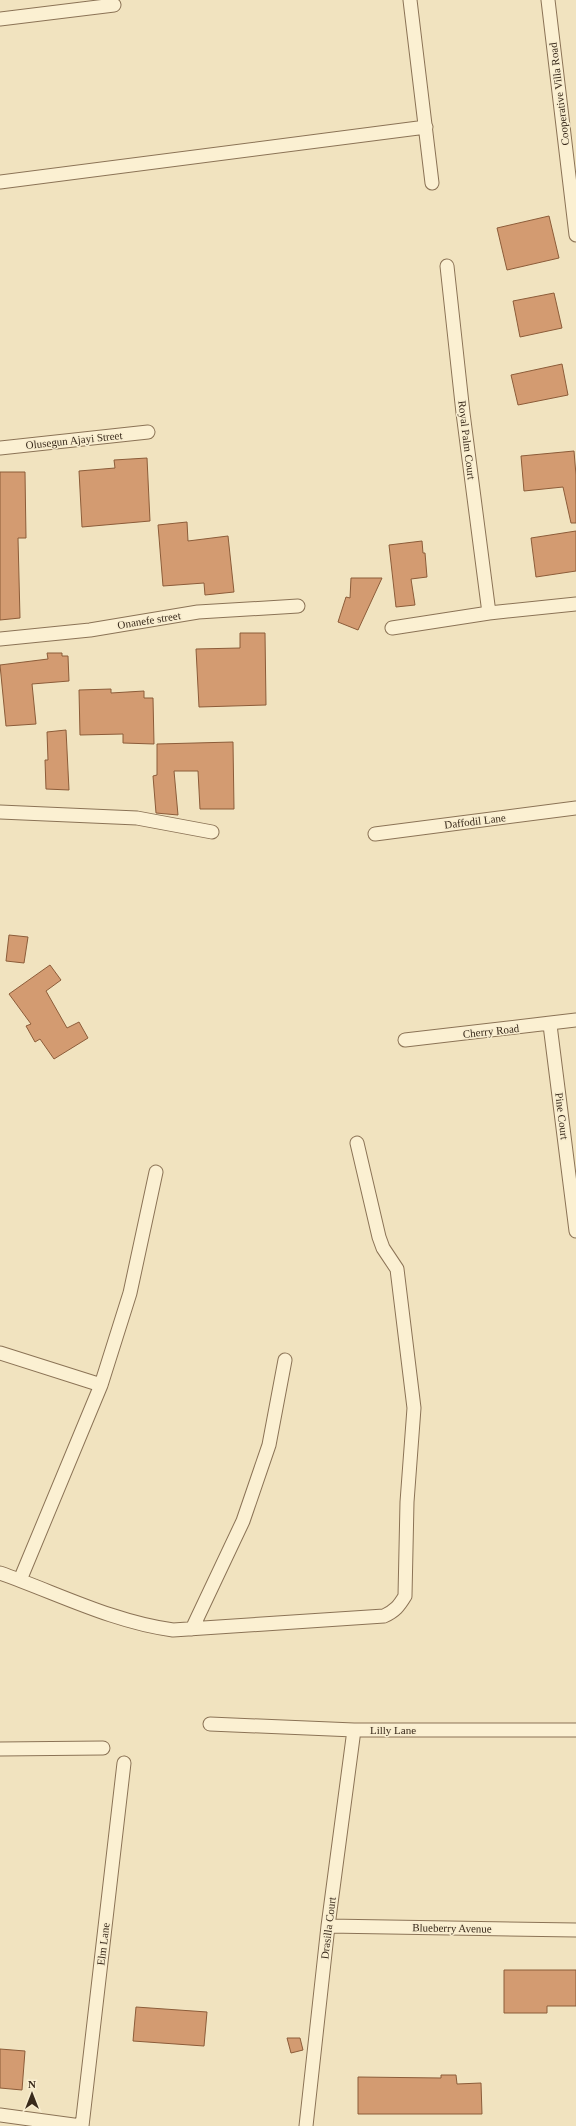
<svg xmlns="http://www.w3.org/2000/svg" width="576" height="2126" viewBox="0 0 576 2126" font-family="Georgia,serif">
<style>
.building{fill:#d39b71;stroke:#8c5c39}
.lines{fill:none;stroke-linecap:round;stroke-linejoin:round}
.minor-casing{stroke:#8b7356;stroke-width:15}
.minor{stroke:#fbf0d2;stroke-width:13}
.labels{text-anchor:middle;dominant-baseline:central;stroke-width:3;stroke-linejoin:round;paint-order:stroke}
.street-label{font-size:11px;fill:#392a1b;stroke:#f8edcf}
</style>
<rect width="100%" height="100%" fill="#f1e3bf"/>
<!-- building -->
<path class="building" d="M549,216L559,258L507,270L497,228Z
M554,293L562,328L520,337L513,301Z
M562,364L568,395L518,405L511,375Z
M574,451L576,475V523H571L563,487L524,491L521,456Z
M147,458L150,521L82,527L79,471L115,468L114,460Z
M0,472H25L26,538H18L20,618L0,620Z
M187,522L188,541L228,536L234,592L205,595L204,583L163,586L158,525Z
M576,531V571L536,577L531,538Z
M422,541L423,553H425L427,577L411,579L415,605L396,607L389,545Z
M351,578H382L358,630L338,622L346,597L350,598Z
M240,633H265L266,705L199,707L196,649L240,648Z
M47,653H62V656H68L69,681L32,684L36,724L6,726L0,665L48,659Z
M111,689V693L144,691V698H153L154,744L123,743V734L80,735L79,690Z
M66,730L69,790L46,789L45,760H48L47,732Z
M233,742L234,809H200L198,771H174L178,815L156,813L153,776L157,775V744Z
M9,935L28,937L24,963L6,961Z
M50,965L61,980L46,991L67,1028L79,1022L88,1038L54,1059L40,1039L35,1042L26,1026L31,1024L9,994Z
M504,1970H576V2006H547V2013H504Z
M136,2007L207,2012L204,2046L133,2041Z
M287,2038H300L303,2050L291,2053Z
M0,2049L25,2051L22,2090L0,2088Z
M441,2075H456L457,2084L481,2083L482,2114H358V2077L441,2078Z"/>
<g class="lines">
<defs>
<path id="minor" d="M410,0L432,183
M548,0L576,235
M0,19L114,5
M0,182L426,127
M447,266L463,413L489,613
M0,448L148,432
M392,628L489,613L576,604
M0,639L90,630L198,612L298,606
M0,812L137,818L212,832
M375,834L576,808
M550,1025L576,1231
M405,1040L576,1020
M0,1353L101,1385
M0,1573C57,1593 113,1622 173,1630L384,1616C395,1611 399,1606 405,1596L407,1502L414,1408L397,1269L383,1248L379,1237L357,1143
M20,1580L101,1385L130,1293L156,1172
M192,1629L243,1521L269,1445L285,1360
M210,1724L354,1730H576
M0,1749L103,1748
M328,1926L576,1930
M0,2115L81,2126
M82,2126L124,1763
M306,2126L328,1926L354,1730"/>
</defs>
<!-- minor casing -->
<use href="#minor" class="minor-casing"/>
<!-- minor -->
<use href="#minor" class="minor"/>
</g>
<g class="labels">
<!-- street labels -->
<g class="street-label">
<text transform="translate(559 94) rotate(-97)">Cooperative Villa Road</text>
<text transform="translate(74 440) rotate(-6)">Olusegun Ajayi Street</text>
<text transform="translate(467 440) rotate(83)">Royal Palm Court</text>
<text transform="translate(149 620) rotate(-9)">Onanefe street</text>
<text transform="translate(475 821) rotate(-7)">Daffodil Lane</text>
<text transform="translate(491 1031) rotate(-6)">Cherry Road</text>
<text transform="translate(562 1116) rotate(83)">Pine Court</text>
<text x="393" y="1730">Lilly Lane</text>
<text transform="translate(328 1928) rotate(-83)">Drasilla Court</text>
<text transform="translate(452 1928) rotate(1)">Blueberry Avenue</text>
<text transform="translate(103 1944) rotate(-83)">Elm Lane</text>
</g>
</g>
<!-- north arrow -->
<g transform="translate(32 2094)" stroke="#f8edcf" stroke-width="3" paint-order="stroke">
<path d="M0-3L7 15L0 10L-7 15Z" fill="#392a1b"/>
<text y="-6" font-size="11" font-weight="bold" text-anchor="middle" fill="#392a1b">N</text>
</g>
</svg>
